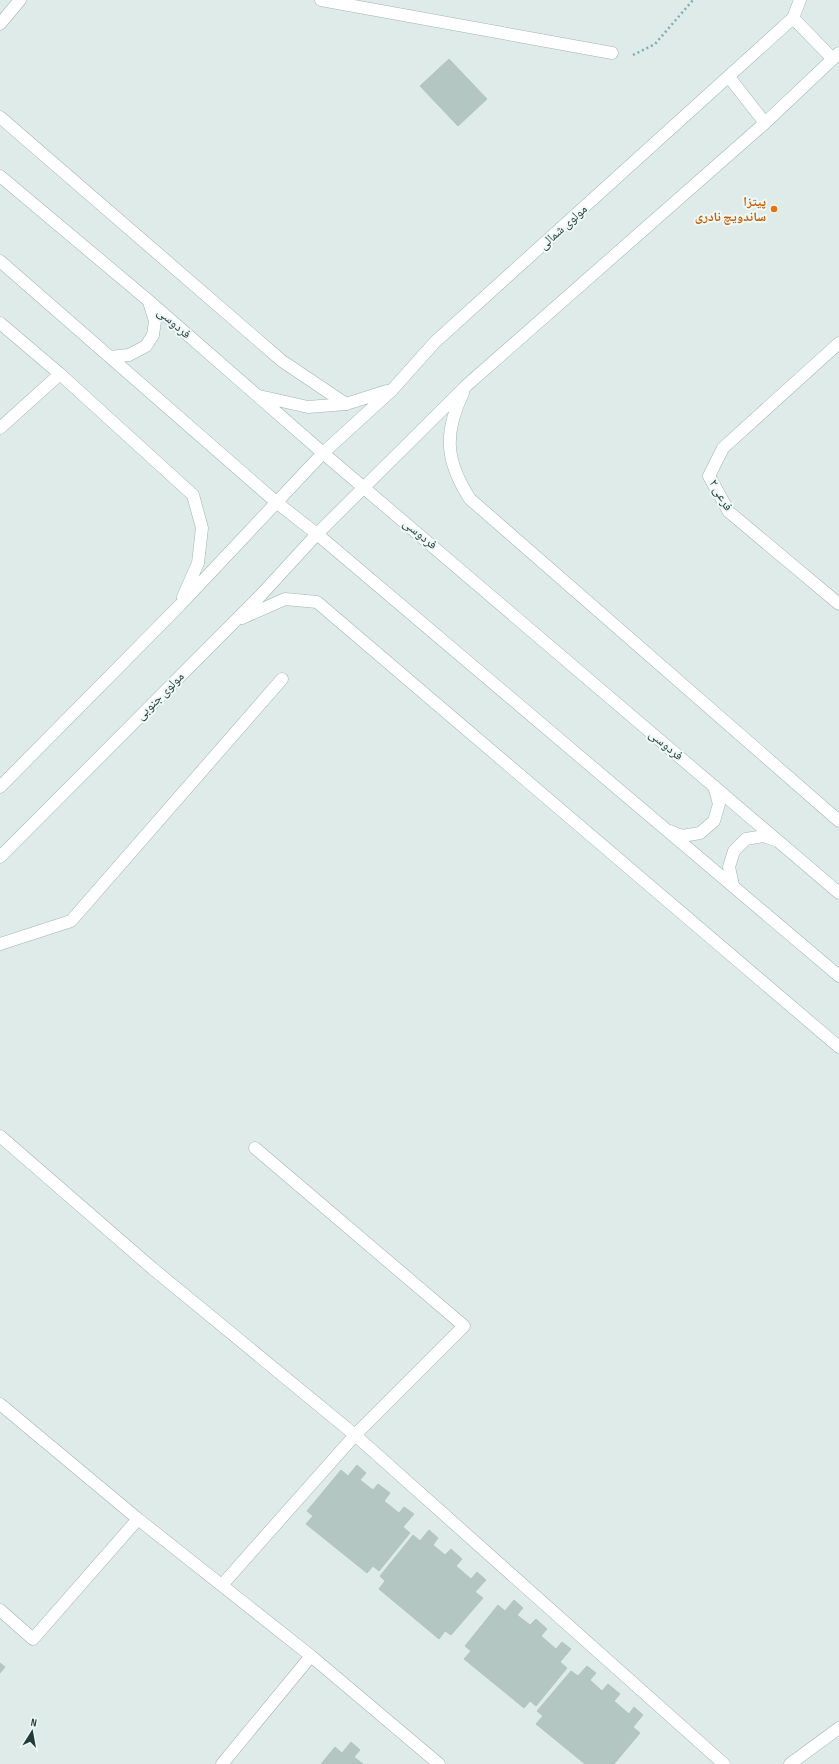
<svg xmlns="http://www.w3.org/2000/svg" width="839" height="1764" viewBox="0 0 839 1764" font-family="'Sofia Sans Condensed','Noto Naskh Arabic',sans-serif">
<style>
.building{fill:#b4c6c2;stroke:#b1c5c1}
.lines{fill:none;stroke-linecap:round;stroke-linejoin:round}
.street-casing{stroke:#a2b3b0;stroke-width:13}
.secondary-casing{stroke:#9db7b3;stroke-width:13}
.path{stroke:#7eb0ab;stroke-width:2.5;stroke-dasharray:2 3;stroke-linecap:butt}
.street{stroke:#fff;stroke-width:12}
.secondary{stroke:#fff;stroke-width:12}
.food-dot{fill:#e8710a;stroke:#eff8f5;stroke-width:1.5}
.labels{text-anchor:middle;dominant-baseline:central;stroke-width:4;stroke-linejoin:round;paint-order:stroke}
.food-label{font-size:13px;font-weight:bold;fill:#c56008;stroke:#eff8f5;text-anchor:end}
.street-label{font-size:13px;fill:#1f3c3a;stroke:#eff8f5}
</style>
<rect width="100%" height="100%" fill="#dfebe8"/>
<!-- building -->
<path class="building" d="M449,59L487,99L458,126L420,86Z
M357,1465L366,1473L360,1480L373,1490L378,1484L390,1493L384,1501L399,1513L404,1507L414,1514L403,1527L410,1533L379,1571L373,1566L367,1573L306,1524L313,1516L307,1511L341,1470L348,1476Z
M429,1530L438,1538L433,1545L445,1555L451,1549L462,1559L456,1566L471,1579L477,1572L486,1580L475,1592L483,1598L451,1635L445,1631L439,1639L379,1589L385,1581L380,1576L413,1535L420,1541Z
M514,1600L523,1608L517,1615L530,1625L536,1619L547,1629L541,1636L556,1649L562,1642L571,1649L560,1662L567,1668L536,1706L530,1701L524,1708L464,1659L471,1651L465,1646L498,1605L505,1611Z
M0,1663L5,1667L0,1673Z
M587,1666L596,1673L590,1680L602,1691L608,1684L620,1694L614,1701L629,1714L634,1707L643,1715L633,1727L640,1733L614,1764H585L536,1724L543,1716L537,1711L571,1671L578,1676Z
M351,1742L360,1750L354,1757L363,1764H321L335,1747L342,1753Z"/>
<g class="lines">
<defs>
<path id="street" d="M321,0L612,53
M0,24L20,0
M0,117L282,361L346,404
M839,343L723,448L709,476L729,512L839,604
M0,428L60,374
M0,944L71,921L282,679
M0,1136L152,1268L355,1435L724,1764
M0,1404L138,1519
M222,1585L355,1435L464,1326L255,1148
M0,1610L33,1639L138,1519L311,1656L222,1764
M311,1656L439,1764
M790,1764L839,1728"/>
<path id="secondary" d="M793,18L833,59
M729,77L765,123
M0,176L149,301L323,453L839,893
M0,261L276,502L317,534L839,976
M0,323L60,374L193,495L202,528L198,563L183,597
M110,357L129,355L146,346L153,335L155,321L149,302
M463,393C443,434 446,462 470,499L839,821
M259,396L308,407L346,404L387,391
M242,618L285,599L317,602L839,1047
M0,787L180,605L323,453L392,390L435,342L793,18L800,0
M670,831L682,836L700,833L714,821L719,804L714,786
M0,857L261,595L317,534L467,385L765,123L839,53
M733,885L729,867L734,851L746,839L764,836L775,840"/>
</defs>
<!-- street casing -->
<use href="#street" class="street-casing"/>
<!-- secondary casing -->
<use href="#secondary" class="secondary-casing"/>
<!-- path -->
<path class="path" d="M633,55L655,44L693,0"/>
<!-- street -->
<use href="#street" class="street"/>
<!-- secondary -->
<use href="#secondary" class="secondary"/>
</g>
<!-- markers -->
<circle class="food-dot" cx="774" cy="209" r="4"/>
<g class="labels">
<!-- food labels -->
<g class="food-label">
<text x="766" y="202">پیتزا<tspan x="766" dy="15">ساندویچ نادری</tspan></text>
</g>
<!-- street labels -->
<g class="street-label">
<text transform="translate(563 227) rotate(-42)">مولوی شمالی</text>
<text transform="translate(174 323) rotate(41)">فردوسی</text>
<text transform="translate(721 495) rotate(60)">فرعی ۲</text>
<text transform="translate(420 534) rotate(40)">فردوسی</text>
<text transform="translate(160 696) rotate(-45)">مولوی جنوبی</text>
<text transform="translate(666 745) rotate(40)">فردوسی</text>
</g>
</g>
<!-- north arrow -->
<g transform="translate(32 1732) rotate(11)" stroke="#eff8f5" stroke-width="3" paint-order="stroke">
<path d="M0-3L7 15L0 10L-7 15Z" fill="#1f3c3a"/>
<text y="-6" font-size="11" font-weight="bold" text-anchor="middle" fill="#1f3c3a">N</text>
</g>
</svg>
